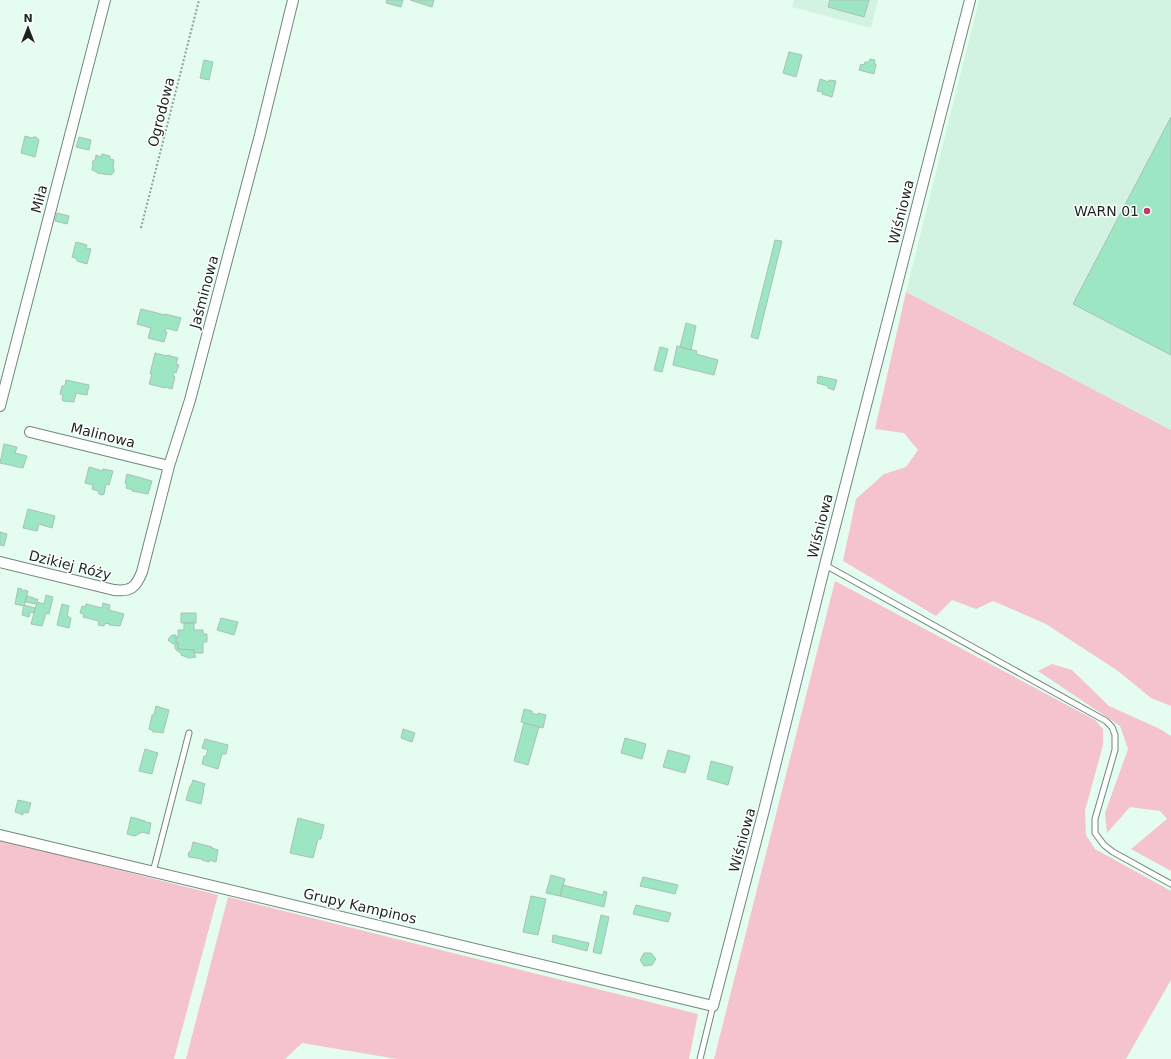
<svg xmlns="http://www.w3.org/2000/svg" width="1171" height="1059" viewBox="0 0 1171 1059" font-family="'DejaVu Sans',sans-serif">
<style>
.built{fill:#d2f3e2}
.green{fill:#f5c3ce}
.building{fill:#9ce6c4;stroke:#a9c1b4}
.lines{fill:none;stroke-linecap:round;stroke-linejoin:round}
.lane-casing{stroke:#71877c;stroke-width:7}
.street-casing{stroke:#71877c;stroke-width:12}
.path{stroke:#8fa198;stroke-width:2;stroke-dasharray:2 2;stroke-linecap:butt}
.lane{stroke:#fff;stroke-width:5}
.street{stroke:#fff;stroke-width:10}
.poi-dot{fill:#c6396b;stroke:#fff;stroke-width:1.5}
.labels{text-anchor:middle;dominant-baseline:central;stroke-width:3;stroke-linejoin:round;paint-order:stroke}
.street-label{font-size:14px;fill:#1b2420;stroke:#fff}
.poi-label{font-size:14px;fill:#1b2420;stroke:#fff;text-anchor:end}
</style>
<rect width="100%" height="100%" fill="#e4fdf0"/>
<!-- built -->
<path class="built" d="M794,0H878L871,28L792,7Z
M979,0H1171V430L906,292Z"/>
<!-- green -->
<path class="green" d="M906,292L1171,430V706L1151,698L1118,671L1046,624L993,601L976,609L952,600L936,616L843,561L856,499L884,474L906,467L918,450L904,433L875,429Z
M835,581L1095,720L1103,729V745L1085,811L1086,835L1095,849L1171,891V980L1126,1059H714Z
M1052,664L1072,670L1109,706L1158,728L1171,736V871L1131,849L1167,819L1160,811L1130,807L1107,833L1105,813L1128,749L1120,726L1038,671Z
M0,840L218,895L174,1059H0Z
M228,897L698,1014L689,1059H397L302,1043L285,1059H186Z"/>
<!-- building -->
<path class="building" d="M387,0H403L401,7L386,3Z
M410,0H434L432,7Z
M830,0H869L864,17L828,7Z
M789,52L802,55L796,77L783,73Z
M870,59L875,60L874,64H876L874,74L859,70L861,64L864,65L865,62H869Z
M204,60L213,62L209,80L200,78Z
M820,79L829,82V80L836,81L832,97L822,94L823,92L817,91Z
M1171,117V355L1073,304Z
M25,136L32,138L34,137H36L39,140L35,157L21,153Z
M79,137L91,140L89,150L76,147Z
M102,154L110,156V159L114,160L113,167L114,170V172L111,175L97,173V172L92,170L93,164L92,163L93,161L95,160L96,155L101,157Z
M57,213L69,216L67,224L55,221Z
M775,240L782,241L758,339L751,337Z
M76,242L87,245L86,248L91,249L87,264L77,261V259L72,257Z
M141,309L165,315V314L181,318L177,331L166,328L165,332H167L164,342L148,338L151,328L137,324Z
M686,323L696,326L691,350L680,347Z
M677,346L697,351L696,354L718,360L714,375L673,365Z
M660,347L668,349L662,372L654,370Z
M155,353L167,356V355L178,358L176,364L179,365L176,373L174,372L173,376L175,377L172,389L165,387V388L149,384L152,374H150Z
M818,376L837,380L834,390L828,388V386L817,383Z
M66,380L89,385L87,395L76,393L74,402L63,401L62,399L63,395L60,394L62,386H65Z
M4,444L17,447L15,453L27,456L23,468L0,463Z
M89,467L103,471V469L113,471L109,485L106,484L104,494L102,495L99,494L98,491L92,489L93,485L85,483Z
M127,474L152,481L148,494L132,491L133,490L126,488L127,484L125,483Z
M28,509L55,516L52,528L39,524L37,531L23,528Z
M0,532L7,534L4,546L0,545Z
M18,588L22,589V591H24V590L28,591L24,606L15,604Z
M46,595L53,597L49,614L46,613L42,626L31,624L37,602L44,604Z
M27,596L34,598V599H38L36,604L25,602Z
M103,603L110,605L109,610L124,614L120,626L109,625L110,624L105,623L104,626L98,625L99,621L83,617L84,614L80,613L82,606L85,607L86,604L102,608Z
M62,604L69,606L67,616L71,618L69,628L57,625Z
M24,605L35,608L34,613L30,612L29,617L22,615Z
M181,613H196V623H181Z
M221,618L238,622L234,635L217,630Z
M184,623H194V630H203V634H207V642H203V653H194V650L178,649V643H176V637H178V630H184Z
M172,635H176V643H178V649L194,650V653L196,657L189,658L181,655L182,654L176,650L174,643H173V644L168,640L169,638Z
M156,706L169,710L163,733L157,732H153L152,730L149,729L152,715H154Z
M524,709L532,711V713L538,715V713L546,715L543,728L521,722Z
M524,723L539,727L528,765L514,761Z
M403,729L415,733L412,742L401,738Z
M625,738L646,744L642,759L621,753Z
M205,739L228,745L226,754H222L218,769L202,764L204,756H206L208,750L202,748Z
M145,749L158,753L156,759L152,774L139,771Z
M668,750L690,756L685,773L663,767Z
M711,761L733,767L728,785L707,779Z
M193,780L205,784L203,789H204L201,804L186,800L190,786H191Z
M18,800L31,803L28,813L23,812V815L15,812Z
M131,817L145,821V822L151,823L149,834L142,832L135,836L127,834Z
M298,818L324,825L321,839H318L313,858L290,853Z
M193,842L212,847V848L218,850L216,862L209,860V862L202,860V859L189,857L188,854L189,852L191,851Z
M551,875L565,879L560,896L546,893Z
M643,877L678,885L675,894L640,886Z
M563,885L603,895L604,891L607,892L604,907L560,896Z
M531,896L546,899L538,935L523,932Z
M636,905L671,913L668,922L633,914Z
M601,915L609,917L601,954L593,952Z
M553,935L589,943L587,951L552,942Z
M644,953H651L656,959L652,965L644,966L640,960Z"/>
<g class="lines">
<defs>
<path id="lane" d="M825,565L1106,721L1112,727L1115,735V750L1095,819V833L1104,845L1113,852L1171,884
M153,872L189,733
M700,1059L713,1006"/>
<path id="street" d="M0,406L105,0
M30,432L169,466
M0,562L114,590C131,592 136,587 142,572L169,466L190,400L260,135L293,0
M0,835L713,1006L763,814L825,565L970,0"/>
</defs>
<!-- lane casing -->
<use href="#lane" class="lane-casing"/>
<!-- street casing -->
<use href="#street" class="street-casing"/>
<!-- path -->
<path class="path" d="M141,228L199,0"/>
<!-- lane -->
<use href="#lane" class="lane"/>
<!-- street -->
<use href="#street" class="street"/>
</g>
<!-- markers -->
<circle class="poi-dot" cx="1147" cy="211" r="4"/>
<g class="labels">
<!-- street labels -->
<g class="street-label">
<text transform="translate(161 112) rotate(-76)">Ogrodowa</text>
<text transform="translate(39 199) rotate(-75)">Miła</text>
<text transform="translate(901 212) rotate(-76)">Wiśniowa</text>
<text transform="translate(204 292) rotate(-75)">Jaśminowa</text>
<text transform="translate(103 435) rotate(14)">Malinowa</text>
<text transform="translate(820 526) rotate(-76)">Wiśniowa</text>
<text transform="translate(70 565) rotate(14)">Dzikiej Róży</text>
<text transform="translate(742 840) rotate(-75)">Wiśniowa</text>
<text transform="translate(360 906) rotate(13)">Grupy Kampinos</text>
</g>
<!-- poi labels -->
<g class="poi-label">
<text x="1139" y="211">WARN 01</text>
</g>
</g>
<!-- north arrow -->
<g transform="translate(28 28)" stroke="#ffffff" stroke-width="3" paint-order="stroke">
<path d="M0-3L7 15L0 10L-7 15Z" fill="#1b2420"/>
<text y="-6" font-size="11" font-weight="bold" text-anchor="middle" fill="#1b2420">N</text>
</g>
</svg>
